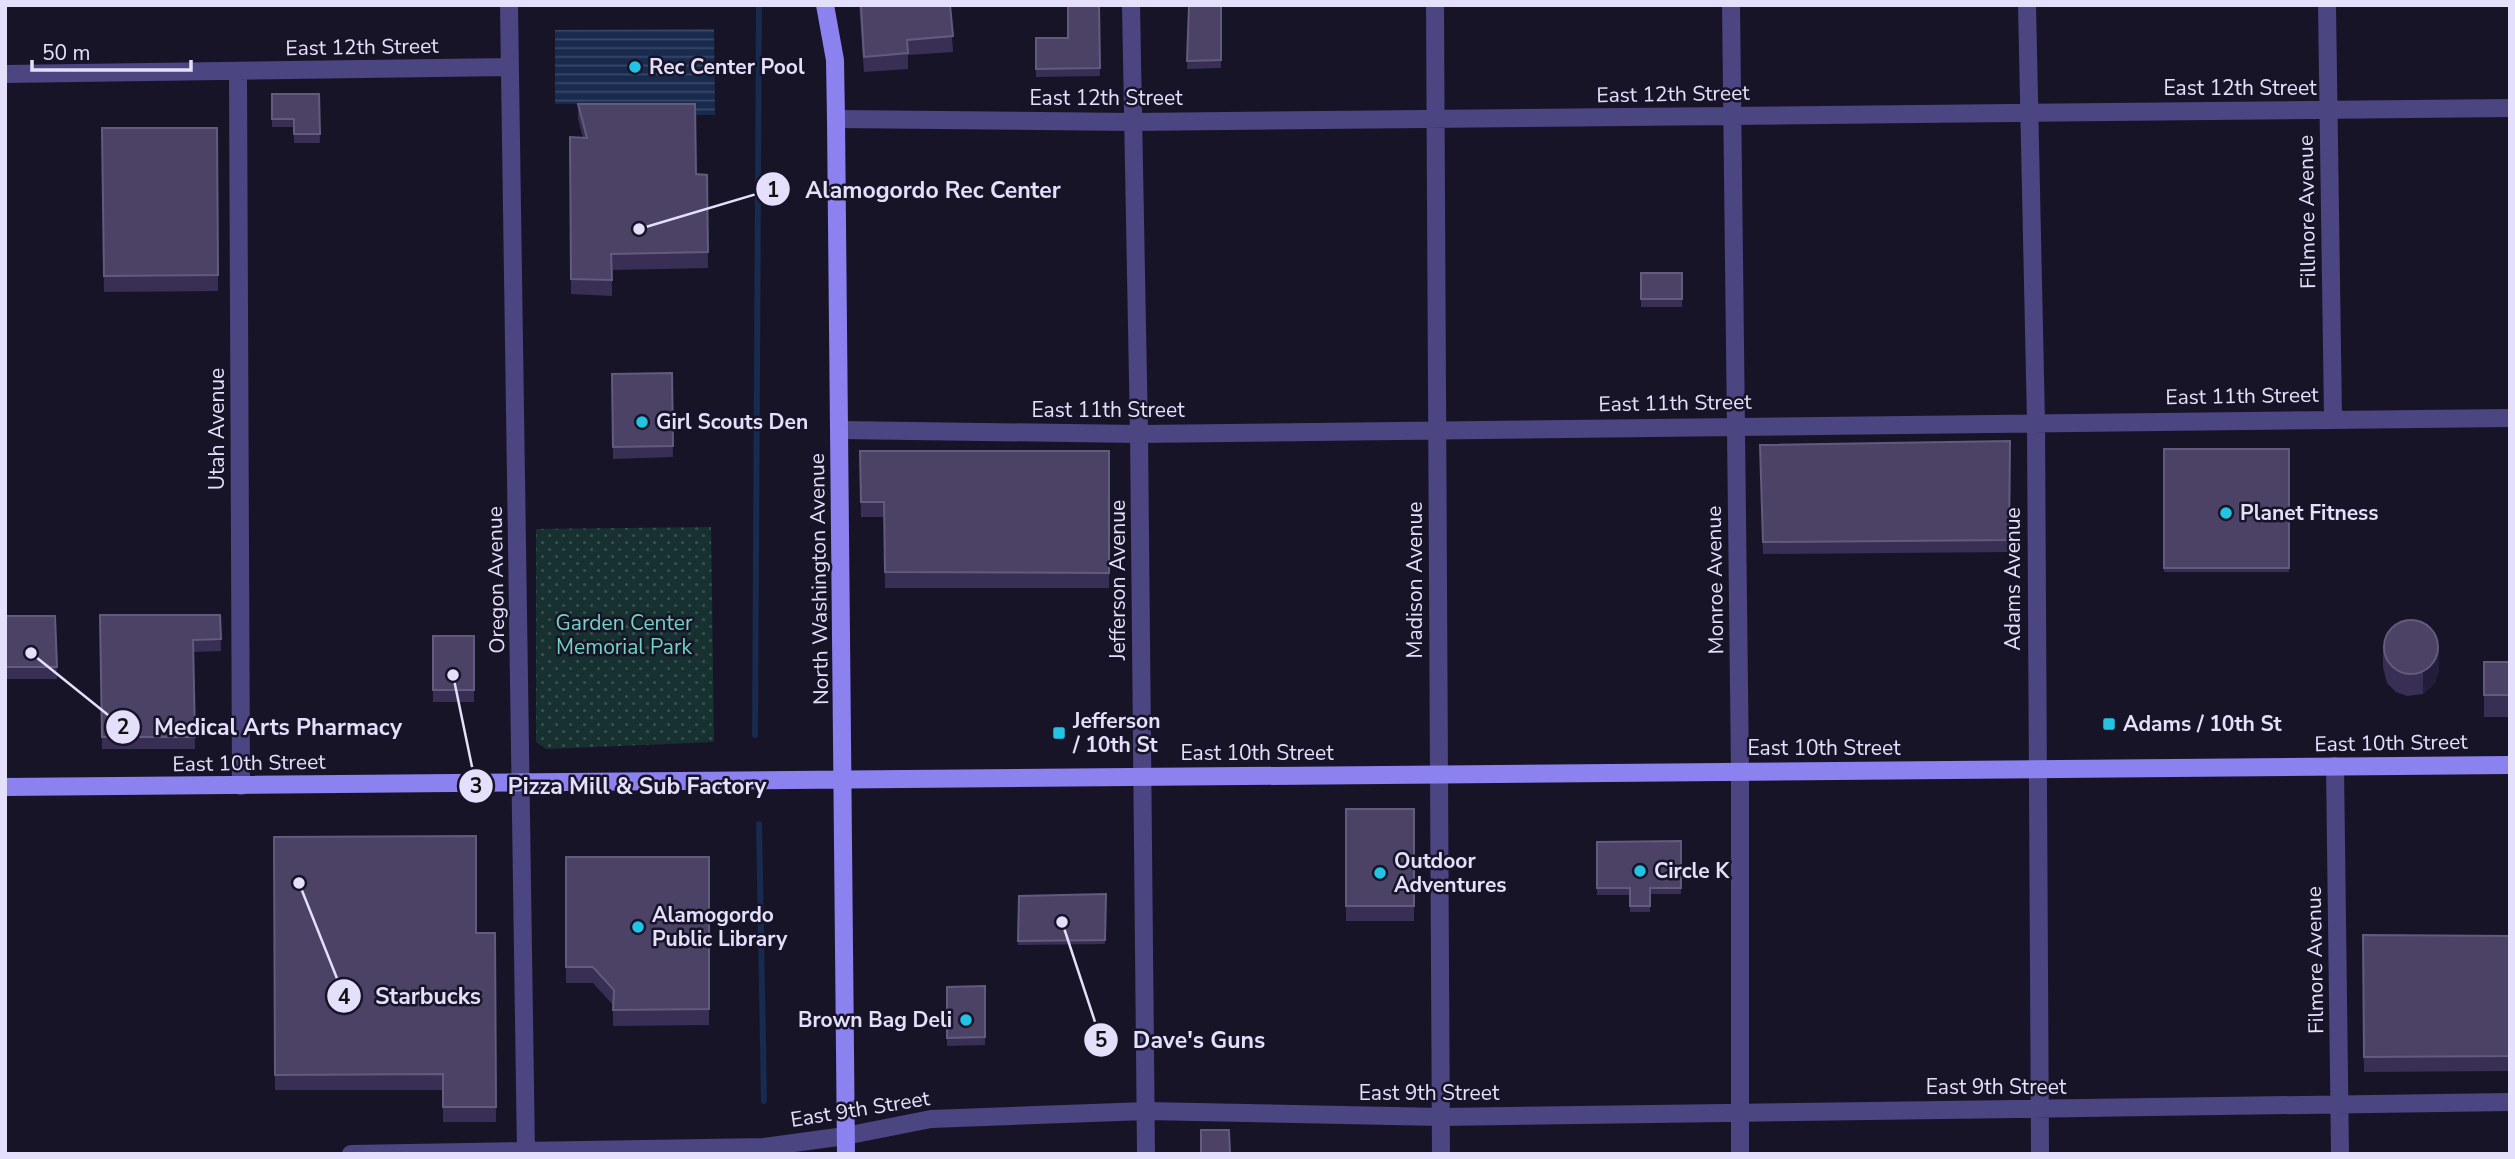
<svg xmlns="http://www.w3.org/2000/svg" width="2515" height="1159" viewBox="0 0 2515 1159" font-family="'Nunito Sans',sans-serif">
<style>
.park{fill:url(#park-dots)}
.water{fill:url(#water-rules)}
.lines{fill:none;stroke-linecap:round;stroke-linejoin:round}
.stream{stroke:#182a4d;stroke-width:6}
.minor{stroke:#4b4581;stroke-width:18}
.tertiary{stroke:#4b4581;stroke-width:18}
.secondary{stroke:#8b81ef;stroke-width:18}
.wall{fill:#392f54}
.shaded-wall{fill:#241c3b}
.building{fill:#4b4266;stroke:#635b7d;stroke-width:2}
.poi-dot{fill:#22c4e4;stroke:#181428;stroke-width:2.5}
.labels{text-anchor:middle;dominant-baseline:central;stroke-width:5;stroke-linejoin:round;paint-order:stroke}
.street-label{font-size:21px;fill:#e4dffb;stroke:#181428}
.poi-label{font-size:21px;font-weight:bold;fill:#e4dffb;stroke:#181428;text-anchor:start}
.park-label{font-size:21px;fill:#72d3c1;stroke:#181428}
.leader{fill:none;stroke:#e4dffb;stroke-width:2.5}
.callout-dot{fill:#e4dffb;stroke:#181428;stroke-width:2.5}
.mark-label{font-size:21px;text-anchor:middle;font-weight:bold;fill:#111}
.callout-label{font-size:23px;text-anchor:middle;font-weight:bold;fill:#e4dffb;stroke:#181428;stroke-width:5;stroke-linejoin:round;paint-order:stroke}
</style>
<defs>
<pattern id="park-dots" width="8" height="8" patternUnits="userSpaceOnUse" patternTransform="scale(1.75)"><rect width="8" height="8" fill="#173131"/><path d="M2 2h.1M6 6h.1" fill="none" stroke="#394e50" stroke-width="1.8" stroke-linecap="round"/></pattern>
<pattern id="water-rules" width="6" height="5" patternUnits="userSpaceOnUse" patternTransform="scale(1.75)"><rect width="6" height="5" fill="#182a4d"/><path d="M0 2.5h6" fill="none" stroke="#394868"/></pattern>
</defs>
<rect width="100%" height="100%" fill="#181428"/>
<!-- park -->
<path class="park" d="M711,527L714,742L546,749L536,742V529Z"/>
<!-- water -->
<path class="water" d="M714,29L715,115H689L688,103L555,104V30Z"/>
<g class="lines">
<!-- stream -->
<path class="stream" d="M755,735L759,5
M759,824L764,1101"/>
<!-- minor -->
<path class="minor" d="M509,5L526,1154
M1131,5L1139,434L1146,1154
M1435,5L1439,775
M1731,5L1740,772V1154
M2027,5L2036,422L2040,1154
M2327,5L2333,417
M238,72L241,786
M5,74L509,67
M836,119L1133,122L2510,108
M840,430L1139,434L2510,418
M2335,766L2340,1154
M351,1154L764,1147L845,1136L931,1119L1146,1111L1441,1117L2510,1102"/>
<!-- tertiary -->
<path class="tertiary" d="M1439,775L1441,1154"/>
<!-- secondary -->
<path class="secondary" d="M825,5L835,60L836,119L846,1154
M5,787L2510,765"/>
</g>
<!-- wall -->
<path class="wall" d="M859,5H950L953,52L908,55V69L864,72Z
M1099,5L1100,76L1036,77V38H1068Z
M1189,5H1221V68L1187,69Z
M272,94H319L320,143H294V127H272Z
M578,104L696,174L707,175L708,268L612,270V296L571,294L570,137L583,138L578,119Z
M102,128H217L218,291L104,292Z
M1641,273H1682V307H1641Z
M672,373L673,457L613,459L612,374Z
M2010,441L2009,552L1763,554L1760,445Z
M2164,449H2289V572H2164Z
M1109,451V588H885L884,517H861L860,466Z
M100,615H220L221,651L193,652L195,749H102Z
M5,616H55L57,679H5Z
M433,636H474V702H433Z
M2383,645L2439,670L2435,683L2423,694L2407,696L2396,692L2387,683L2383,667Z
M2484,662H2510V717H2484Z
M1346,809H1414V921H1346Z
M274,837L476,933H495L496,1122H443V1090H275Z
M1681,841V894H1650V912H1630V895H1597V842Z
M566,857H709V1025L613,1026V1005L593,983H566Z
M1106,894L1105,944L1018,945L1019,896Z
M2363,935L2510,936V1071L2364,1072Z
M985,986V1045L947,1046V987Z"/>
<!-- shaded-wall -->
<path class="shaded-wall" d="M2439,648V670L2435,683L2423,694V672Z"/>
<!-- building -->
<path class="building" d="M861,5H950L953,36L907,40L908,53L864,57Z
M1068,5H1099L1100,68L1036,69V38H1068Z
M1189,5H1221V60L1187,61Z
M272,94H319L320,134H294V119H272Z
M578,104H695L696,174L707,175L708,252L611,254L612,280L571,279L570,137L587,138Z
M102,128H217L218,275L104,276Z
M1641,273H1682V299H1641Z
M672,373L673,446L613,447L612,374Z
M2010,441L2009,540L1763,542L1760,445Z
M2164,449H2289V568H2164Z
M860,451H1109V573L885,572L884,502H861Z
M100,615H220L221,639L193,640L195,737H102Z
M5,616H55L57,667H5Z
M2384 647a27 27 0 1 1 54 0a27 27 0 1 1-54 0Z
M433,636H474V690H433Z
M2484,662H2510V695H2484Z
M1346,809H1414V906H1346Z
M476,836V933H495L496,1107H443V1074L275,1075L274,837Z
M1681,841V888H1650V906H1630V888H1597V842Z
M566,857H709V1009L613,1010L614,990L593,967H566Z
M1106,894L1105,940L1018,941L1019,896Z
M2363,935L2510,936V1056L2364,1057Z
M985,986V1037L947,1038V987Z
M1201,1130H1229L1230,1154H1201Z"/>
<!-- markers -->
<g class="poi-dot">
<circle cx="635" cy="67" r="7"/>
<circle cx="642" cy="422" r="7"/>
<circle cx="2226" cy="513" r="7"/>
<rect x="2102" y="717" width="14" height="14" rx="3.5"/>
<rect x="1052" y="726" width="14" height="14" rx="3.5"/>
<circle cx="1640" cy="871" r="7"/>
<circle cx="1380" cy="873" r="7"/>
<circle cx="638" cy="927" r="7"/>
<circle cx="966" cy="1020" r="7"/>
</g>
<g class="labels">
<!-- street labels -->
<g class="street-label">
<text transform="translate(362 47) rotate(-1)">East 12th Street</text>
<text x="2240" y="88">East 12th Street</text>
<text transform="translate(1673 94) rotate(-1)">East 12th Street</text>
<text x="1106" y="98">East 12th Street</text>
<text transform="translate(2307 212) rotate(-91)">Fillmore Avenue</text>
<text transform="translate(2242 396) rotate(-1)">East 11th Street</text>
<text transform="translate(1675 403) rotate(-1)">East 11th Street</text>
<text x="1108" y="410">East 11th Street</text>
<text transform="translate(217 429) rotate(-90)">Utah Avenue</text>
<text transform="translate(819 579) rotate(-91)">North Washington Avenue</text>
<text transform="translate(2013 579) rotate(-90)">Adams Avenue</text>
<text transform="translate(496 580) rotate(-91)">Oregon Avenue</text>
<text transform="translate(1118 580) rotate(-90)">Jefferson Avenue</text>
<text transform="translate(1415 580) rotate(-90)">Madison Avenue</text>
<text transform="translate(1715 580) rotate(-91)">Monroe Avenue</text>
<text transform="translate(2391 743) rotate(-1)">East 10th Street</text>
<text x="1824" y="748">East 10th Street</text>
<text x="1257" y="753">East 10th Street</text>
<text transform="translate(249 763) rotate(-1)">East 10th Street</text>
<text transform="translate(2315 960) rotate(-91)">Filmore Avenue</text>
<text x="1996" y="1087">East 9th Street</text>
<text x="1429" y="1093">East 9th Street</text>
<text transform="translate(860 1109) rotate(-9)">East 9th Street</text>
</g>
<!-- poi labels -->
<g class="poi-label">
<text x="649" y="67">Rec Center Pool</text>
<text x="656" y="422">Girl Scouts Den</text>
<text x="2240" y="513">Planet Fitness</text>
<text x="1073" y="721">Jefferson<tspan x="1073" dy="24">/ 10th St</tspan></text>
<text x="2123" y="724">Adams / 10th St</text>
<text x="1394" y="861">Outdoor<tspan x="1394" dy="24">Adventures</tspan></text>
<text x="1654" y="871">Circle K</text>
<text x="652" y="915">Alamogordo<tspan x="652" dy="24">Public Library</tspan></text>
<text x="952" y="1020" text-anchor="end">Brown Bag Deli</text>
</g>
<!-- park labels -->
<g class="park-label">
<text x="624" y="623">Garden Center<tspan x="624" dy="24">Memorial Park</tspan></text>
</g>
</g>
<!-- callouts -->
<path class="leader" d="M639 229L773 189M31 653L123 727M453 675L476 786M299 883L344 996M1062 922L1101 1040"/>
<g class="callout-dot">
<circle cx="639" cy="229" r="7"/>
<circle cx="31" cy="653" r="7"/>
<circle cx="453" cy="675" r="7"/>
<circle cx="299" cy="883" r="7"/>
<circle cx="1062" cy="922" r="7"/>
<circle cx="773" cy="189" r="18"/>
<circle cx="123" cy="727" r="18"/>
<circle cx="476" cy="786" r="18"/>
<circle cx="344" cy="996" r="18"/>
<circle cx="1101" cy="1040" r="18"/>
</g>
<g class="mark-label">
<text x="773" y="197">1</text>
<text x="123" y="734">2</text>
<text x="476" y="793">3</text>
<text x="344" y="1004">4</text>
<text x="1101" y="1047">5</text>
</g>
<g class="callout-label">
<text x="933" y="198">Alamogordo Rec Center</text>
<text x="278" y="735">Medical Arts Pharmacy</text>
<text x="637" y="794">Pizza Mill &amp; Sub Factory</text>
<text x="428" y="1004">Starbucks</text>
<text x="1199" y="1048">Dave's Guns</text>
</g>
<!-- border -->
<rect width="2515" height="1159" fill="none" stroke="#e4dffb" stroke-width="14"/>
<!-- scale -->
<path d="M32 60v10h159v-10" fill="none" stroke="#e4dffb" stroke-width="3.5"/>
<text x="42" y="60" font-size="21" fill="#e4dffb" stroke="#181428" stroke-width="5" paint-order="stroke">50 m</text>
</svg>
